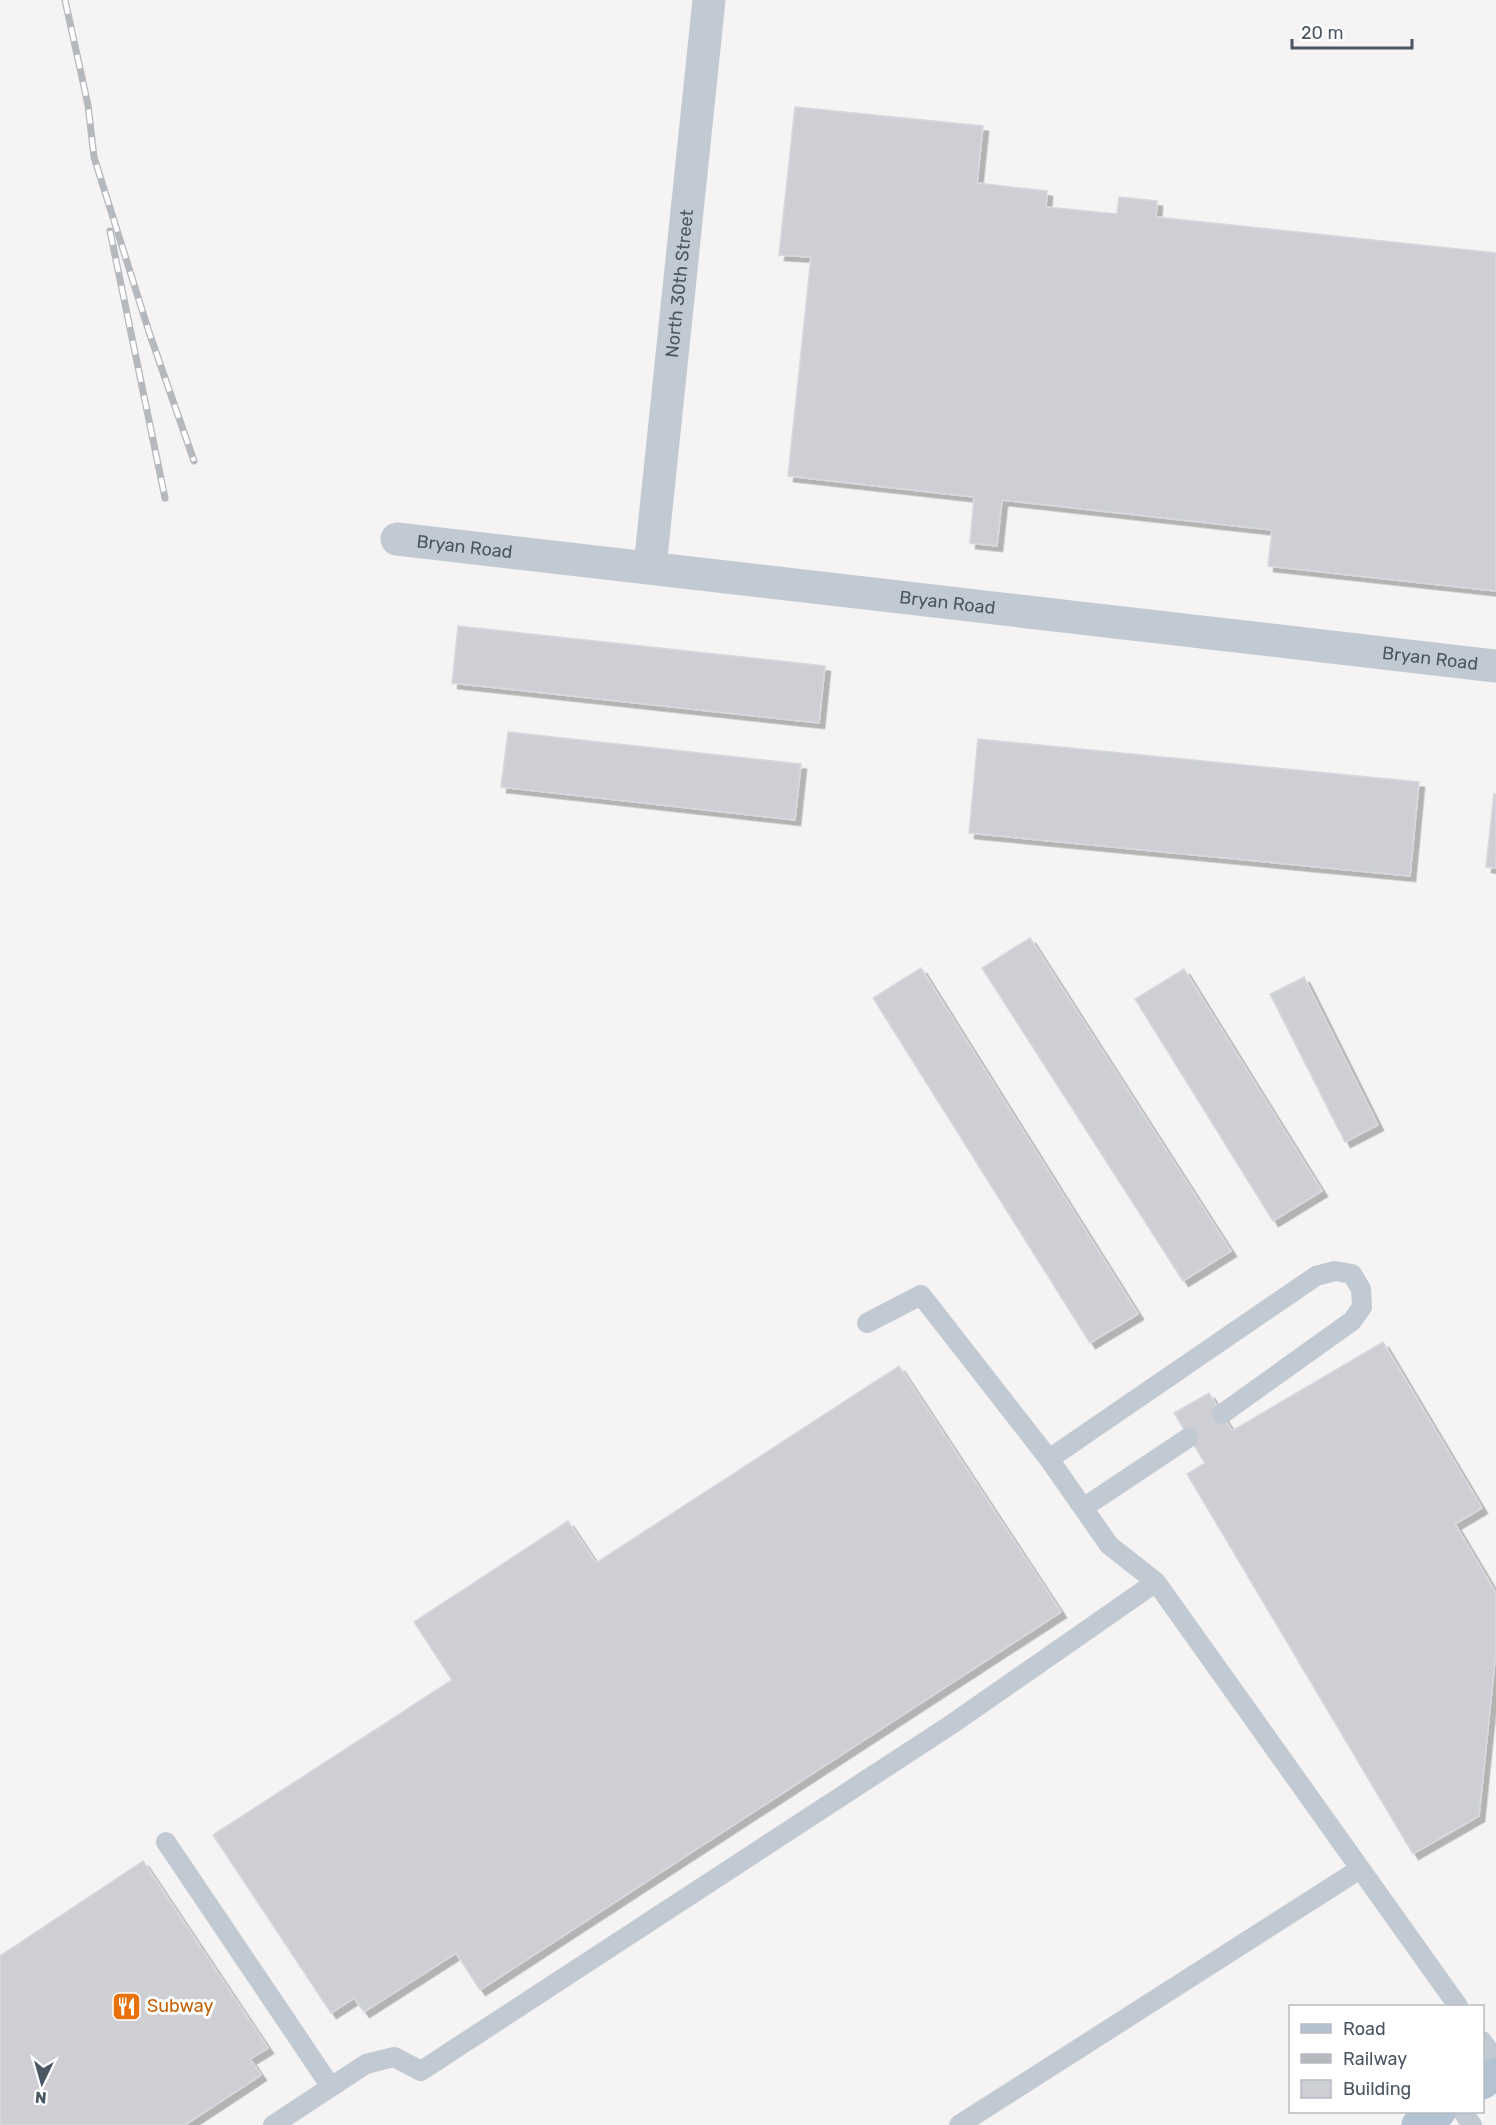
<svg xmlns="http://www.w3.org/2000/svg" width="1496" height="2125" viewBox="0 0 1496 2125" font-family="Rubik,sans-serif">
<style>
.building{fill:#cdcfd5;stroke:#d7d9de;stroke-width:1.5;filter:url(#shadow)}
.lines{fill:none;stroke-linecap:round;stroke-linejoin:round}
.service{stroke:#c1cad2;stroke-width:20}
.minor{stroke:#c1cad2;stroke-width:33}
.primary{stroke:#b3c2d1;stroke-width:33}
.rail-casing{stroke:#b5b8bd;stroke-width:7}
.rail{stroke:#fff;stroke-width:4.5;stroke-dasharray:14;stroke-linecap:butt}
.labels{text-anchor:middle;dominant-baseline:central;stroke-width:6;stroke-linejoin:round;paint-order:stroke}
.street-label{font-size:18px;fill:#4a5661;stroke:#fff}
.food-label{font-size:18px;fill:#c56008;stroke:#fff;text-anchor:start}
</style>
<defs>
<filter id="shadow"><feDropShadow dx="5.5" dy="5.5" stdDeviation="0" flood-color="#0004"/></filter>
</defs>
<rect width="100%" height="100%" fill="#f5f3f3"/>
<!-- building -->
<path class="building" d="M795,107L983,126L977,183L1047,191L1046,207L1117,214L1119,197L1157,201L1156,217L1496,253V591L1268,566L1272,530L1002,500L997,546L970,543L974,497L788,476L811,257L779,255Z
M458,626L825,666L819,723L452,683Z
M508,732L801,764L795,820L501,787Z
M978,739L1419,782L1410,876L969,833Z
M1494,794H1496V868L1486,867Z
M1030,938L1231,1251L1183,1281L982,968Z
M921,968L1138,1314L1090,1343L873,998Z
M1184,969L1322,1191L1273,1221L1135,999Z
M1304,977L1378,1125L1345,1142L1270,994Z
M1383,1342L1482,1508L1455,1524L1496,1593V1650L1479,1816L1413,1854L1187,1474L1205,1463L1174,1413L1209,1393L1232,1431Z
M899,1366L1061,1612L480,1990L456,1953L364,2012L354,1998L331,2013L213,1835L452,1680L414,1622L568,1521L596,1563Z
M143,1861L268,2048L250,2059L261,2075L185,2125H0V1956Z"/>
<g class="lines">
<!-- service -->
<path class="service" d="M867,1323L921,1295L1049,1459L1109,1545L1156,1582L1458,2006
M1049,1459L1316,1276L1335,1271L1352,1274L1361,1289L1362,1307L1352,1321L1222,1414
M1083,1508L1188,1438
M166,1842L331,2087
M1482,2041L1496,2060
M1463,2112L1472,2125
M273,2125L366,2064L394,2057L421,2071L952,1724L1156,1582
M959,2125L1360,1869"/>
<!-- minor -->
<g class="minor">
<path id="s1" d="M397,539L1496,666"/>
<path id="s2" d="M650,567L709,0"/>
</g>
<!-- primary -->
<path class="primary" d="M1482,2083L1496,2074
M1418,2125L1439,2112"/>
<defs>
<path id="rail" d="M65,0L88,105L94,157L149,332L194,461
M110,231L165,498"/>
</defs>
<!-- rail casing -->
<use href="#rail" class="rail-casing"/>
<!-- rail -->
<use href="#rail" class="rail"/>
</g>
<!-- icons -->
<defs>
<symbol id="restaurant-square" viewBox="-11 -11 22 22"><rect x="-9" y="-9" width="18" height="18" rx="4" fill="#e8710a" stroke="#fff"/><path d="M-5-6h1v4h1v-4h1v4h1v-4h1v5L-1.5 .5V6h-2V.5L-5-1ZM5-6V6H3V1.5H1.5Q1.5-4 5-6Z" fill="#fff"/></symbol>
</defs>
<g fill-rule="evenodd">
<use href="#restaurant-square" x="110" y="1990" width="33" height="33"/>
</g>
<g class="labels">
<!-- street labels -->
<g class="street-label">
<text stroke="none"><textPath href="#s2" startOffset="285">North 30th Street</textPath></text>
<text stroke="none"><textPath href="#s1" startOffset="68">Bryan Road</textPath></text>
<text stroke="none"><textPath href="#s1" startOffset="554">Bryan Road</textPath></text>
<text stroke="none"><textPath href="#s1" startOffset="1040">Bryan Road</textPath></text>
</g>
<!-- food labels -->
<g class="food-label">
<text x="147" y="2006">Subway</text>
</g>
</g>
<!-- legend -->
<rect x="1289" y="2005" width="195" height="108" fill="#ffffff" stroke="#b7bbc0" stroke-width="1.5"/>
<rect x="1301" y="2024" width="30" height="9" fill="#b3c2d1" stroke="#b7bbc0" stroke-width="1.5"/>
<text x="1343" y="2035" font-size="18" fill="#4a5661">Road</text>
<rect x="1301" y="2054" width="30" height="9" fill="#b5b8bd" stroke="#b7bbc0" stroke-width="1.5"/>
<text x="1343" y="2065" font-size="18" fill="#4a5661">Railway</text>
<rect x="1301" y="2080" width="30" height="18" fill="#cdcfd5" stroke="#b7bbc0" stroke-width="1.5"/>
<text x="1343" y="2095" font-size="18" fill="#4a5661">Building</text>
<!-- north arrow -->
<g transform="translate(42 2083) rotate(185)" stroke="#ffffff" stroke-width="4.5" paint-order="stroke">
<path d="M0-4.5L10 22L0 15L-10 22Z" fill="#4a5661"/>
<text y="-9" font-size="16" font-weight="bold" text-anchor="middle" fill="#4a5661">N</text>
</g>
<!-- scale -->
<path d="M1292 39v9h120v-9" fill="none" stroke="#4a5661" stroke-width="3"/>
<text x="1301" y="39" font-size="18" fill="#4a5661" stroke="#ffffff" stroke-width="4.5" paint-order="stroke">20 m</text>
</svg>
